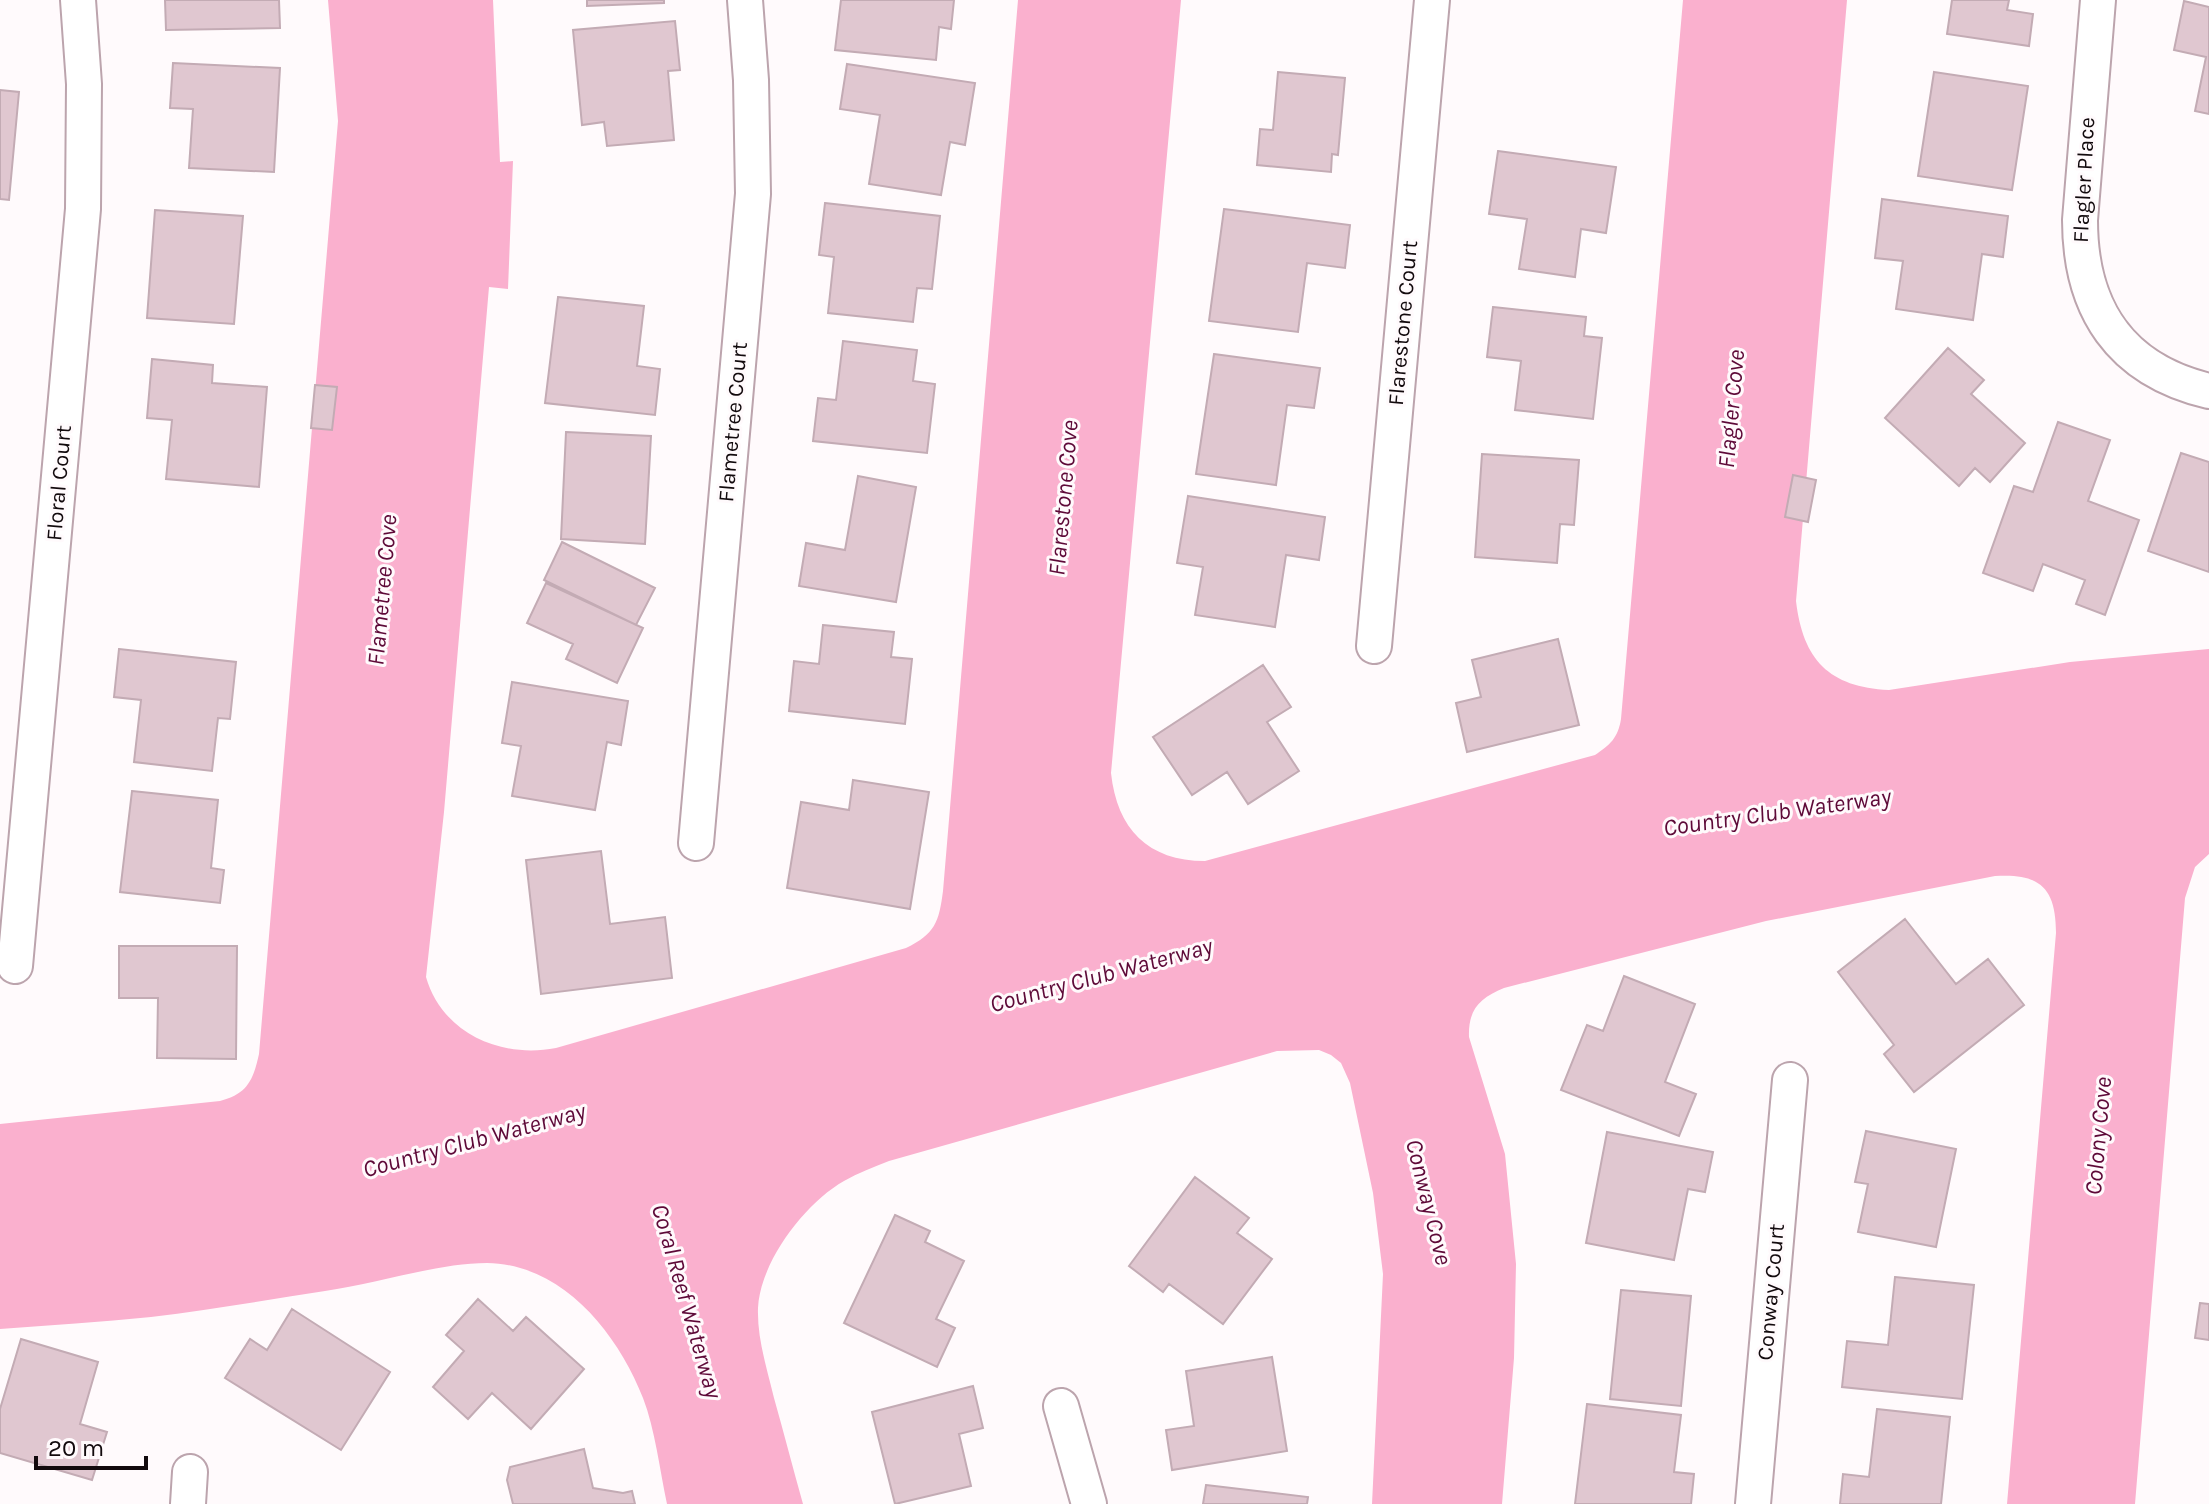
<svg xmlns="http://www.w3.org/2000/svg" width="2209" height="1504" viewBox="0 0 2209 1504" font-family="Karla,sans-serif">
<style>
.water{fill:#fab0ce}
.building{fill:#e0c7d0;stroke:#c3abb4;stroke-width:2}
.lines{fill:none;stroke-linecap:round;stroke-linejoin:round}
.street-casing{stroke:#bca4ad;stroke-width:38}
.street{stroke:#fff;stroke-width:34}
.labels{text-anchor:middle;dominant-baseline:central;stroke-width:6;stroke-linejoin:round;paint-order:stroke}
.street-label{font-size:22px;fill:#120a0d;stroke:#fffafc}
.water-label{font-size:24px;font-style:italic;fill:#5e0938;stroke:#fffafc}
</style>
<rect width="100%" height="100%" fill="#fffafc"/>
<!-- water -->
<path class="water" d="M328,0H493L500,162L513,161L508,289L489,287L444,812L426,977C442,1033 501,1059 556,1048L906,948C935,934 939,922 943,891L1018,0H1181L1111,773C1117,829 1148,861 1205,861L1595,755C1610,745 1618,738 1621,719L1683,0H1847L1796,601C1803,660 1829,687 1889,690L2070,662L2209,649V854L2195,867L2185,898L2135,1504H2007L2056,933C2056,888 2040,873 1995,876L1766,921L1504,988C1480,998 1468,1009 1469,1037L1505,1154L1516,1264L1514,1358L1502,1504H1372L1383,1274L1373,1193L1350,1083L1341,1063L1331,1055L1319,1050L1277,1051L889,1161C874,1167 858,1173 844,1181C805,1203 760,1262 758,1308C757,1339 767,1368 774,1398C784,1433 793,1469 803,1504H667C660,1471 655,1429 643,1398C617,1332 562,1264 487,1263C438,1263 375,1284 325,1291C267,1300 209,1310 151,1317C101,1322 50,1325 0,1329V1124L220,1101C247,1094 253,1081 259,1054L338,121Z"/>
<!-- building -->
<path class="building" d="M165,0H279L280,28L166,30Z
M587,0H664V3L587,6Z
M841,0H954L951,29L939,27L936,60L835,50Z
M1952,0H2009L2007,10L2033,14L2029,46L1947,34Z
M2184,1L2209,7V114L2195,111L2206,57L2174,50Z
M675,21L680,70L668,71L674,140L607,146L604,122L582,125L573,30Z
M173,63L280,68L274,172L189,168L193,109L170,108Z
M847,64L975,83L965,145L950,142L941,195L869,184L880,115L840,109Z
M1278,72L1345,78L1338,155L1332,154L1331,172L1257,165L1260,129L1273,130Z
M1934,72L2028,86L2012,190L1918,176Z
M0,90L19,92L9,200L0,199Z
M1498,151L1616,167L1606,233L1581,229L1575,277L1519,269L1527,219L1489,214Z
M1882,199L2008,216L2003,257L1982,254L1973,320L1896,309L1903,261L1875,258Z
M825,203L940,216L932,289L917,288L913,322L828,313L834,257L819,255Z
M1224,209L1350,225L1345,268L1307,263L1298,332L1209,321Z
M155,210L243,216L234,324L147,318Z
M558,297L644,306L637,366L660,369L655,415L545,403Z
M1493,307L1586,317L1584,336L1602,338L1593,419L1515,410L1521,361L1487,357Z
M843,341L917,350L913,381L935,384L927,453L813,441L818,398L836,400Z
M1948,348L1984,380L1971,394L2025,443L1990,482L1975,468L1959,486L1885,418Z
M1214,354L1320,368L1314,408L1287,405L1276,485L1196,474Z
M152,359L213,365L212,383L267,387L259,487L166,479L172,420L147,418Z
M315,385L337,387L332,430L311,428Z
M2058,422L2110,440L2088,501L2139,520L2105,615L2076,604L2085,580L2043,564L2033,591L1983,573L2014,486L2033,492Z
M566,432L651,436L645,544L561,539Z
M2181,453L2209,462V572L2148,551Z
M1482,454L1579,460L1574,525L1560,524L1557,563L1475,557Z
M1793,475L1816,480L1808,522L1785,517Z
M858,476L916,487L896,602L799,586L806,543L845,550Z
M1188,496L1325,517L1319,560L1286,555L1275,627L1195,615L1203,567L1177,563Z
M562,542L655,588L636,625L544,580Z
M546,583L643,628L617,683L566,659L573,644L527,623Z
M823,625L894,632L891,657L912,659L905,724L789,711L794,661L819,664Z
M1558,639L1579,725L1467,752L1456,703L1481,697L1472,660Z
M119,649L236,662L230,719L218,718L212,771L134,762L141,700L114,697Z
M1263,665L1291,707L1267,722L1299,771L1248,804L1227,772L1192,795L1153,737Z
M512,682L628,701L621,745L607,742L595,810L512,796L521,746L502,743Z
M853,780L929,792L910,909L787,888L801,802L849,810Z
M132,791L218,800L211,868L224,870L220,903L120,892Z
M601,851L610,924L665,917L672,978L541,994L526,860Z
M1905,919L1956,984L1988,959L2024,1005L1914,1092L1884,1054L1894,1045L1838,972Z
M119,946H237L236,1059L157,1058L158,998H119Z
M1624,976L1695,1004L1665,1082L1696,1094L1679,1136L1561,1090L1587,1025L1603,1031Z
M1866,1131L1956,1149L1936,1247L1858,1232L1868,1184L1855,1182Z
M1607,1132L1713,1152L1705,1192L1688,1189L1674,1260L1586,1243Z
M1195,1177L1249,1218L1237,1233L1272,1259L1223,1324L1169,1284L1163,1292L1129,1266Z
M895,1215L930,1231L925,1242L964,1261L936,1319L955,1328L937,1367L844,1323Z
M1895,1277L1974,1285L1962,1399L1842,1387L1847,1341L1888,1345Z
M1621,1290L1691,1296L1681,1406L1610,1399Z
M478,1299L513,1331L526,1317L584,1369L531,1429L492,1393L468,1419L433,1387L464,1351L446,1335Z
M2200,1303L2209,1304V1340L2195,1338Z
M292,1309L390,1372L341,1450L225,1378L250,1339L267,1350Z
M21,1339L98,1362L80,1424L107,1432L92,1480L0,1453V1409Z
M1272,1357L1287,1451L1172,1470L1166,1430L1194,1426L1186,1371Z
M973,1386L983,1428L959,1434L971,1486L895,1504L872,1412Z
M1587,1404L1681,1415L1674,1472L1694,1474L1691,1504H1575Z
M1877,1409L1950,1417L1941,1504H1840L1843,1474L1869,1477Z
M584,1449L593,1488L623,1493L632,1491L635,1504H513L507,1480L510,1467Z
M1206,1485L1308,1497L1307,1504H1203Z"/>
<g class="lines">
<defs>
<path id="street" d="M2098,0L2080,220C2080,309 2120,370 2209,391
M1374,646L1432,0
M696,843L753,194L751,80L745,0
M15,966L83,209L84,84L78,0
M1061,1406L1089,1504
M188,1504L190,1472
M1753,1504L1790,1080"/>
</defs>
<!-- street casing -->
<use href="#street" class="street-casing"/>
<!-- street -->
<use href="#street" class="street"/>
</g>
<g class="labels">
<!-- street labels -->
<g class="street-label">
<text transform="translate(2084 180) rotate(-87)">Flagler Place</text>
<text transform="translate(1403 323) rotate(-85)">Flarestone Court</text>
<text transform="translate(733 422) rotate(-85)">Flametree Court</text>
<text transform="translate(59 483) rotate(-85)">Floral Court</text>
<text transform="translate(1771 1292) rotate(-85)">Conway Court</text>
</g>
<!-- water labels -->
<g class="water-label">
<text transform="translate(1731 409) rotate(-85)">Flagler Cove</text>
<text transform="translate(1063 498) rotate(-85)">Flarestone Cove</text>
<text transform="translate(382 590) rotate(-85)">Flametree Cove</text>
<text transform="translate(1777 812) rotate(-8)">Country Club Waterway</text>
<text transform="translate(1101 975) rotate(-15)">Country Club Waterway</text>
<text transform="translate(2098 1136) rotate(-85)">Colony Cove</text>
<text transform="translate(474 1140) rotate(-15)">Country Club Waterway</text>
<text transform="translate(1429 1202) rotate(76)">Conway Cove</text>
<text transform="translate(687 1301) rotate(74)">Coral Reef Waterway</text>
</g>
</g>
<!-- scale -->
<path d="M36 1456v12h110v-12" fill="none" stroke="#120a0d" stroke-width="4"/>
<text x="48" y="1456" font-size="24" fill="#120a0d" stroke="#fffafc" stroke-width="6" paint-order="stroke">20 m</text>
</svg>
